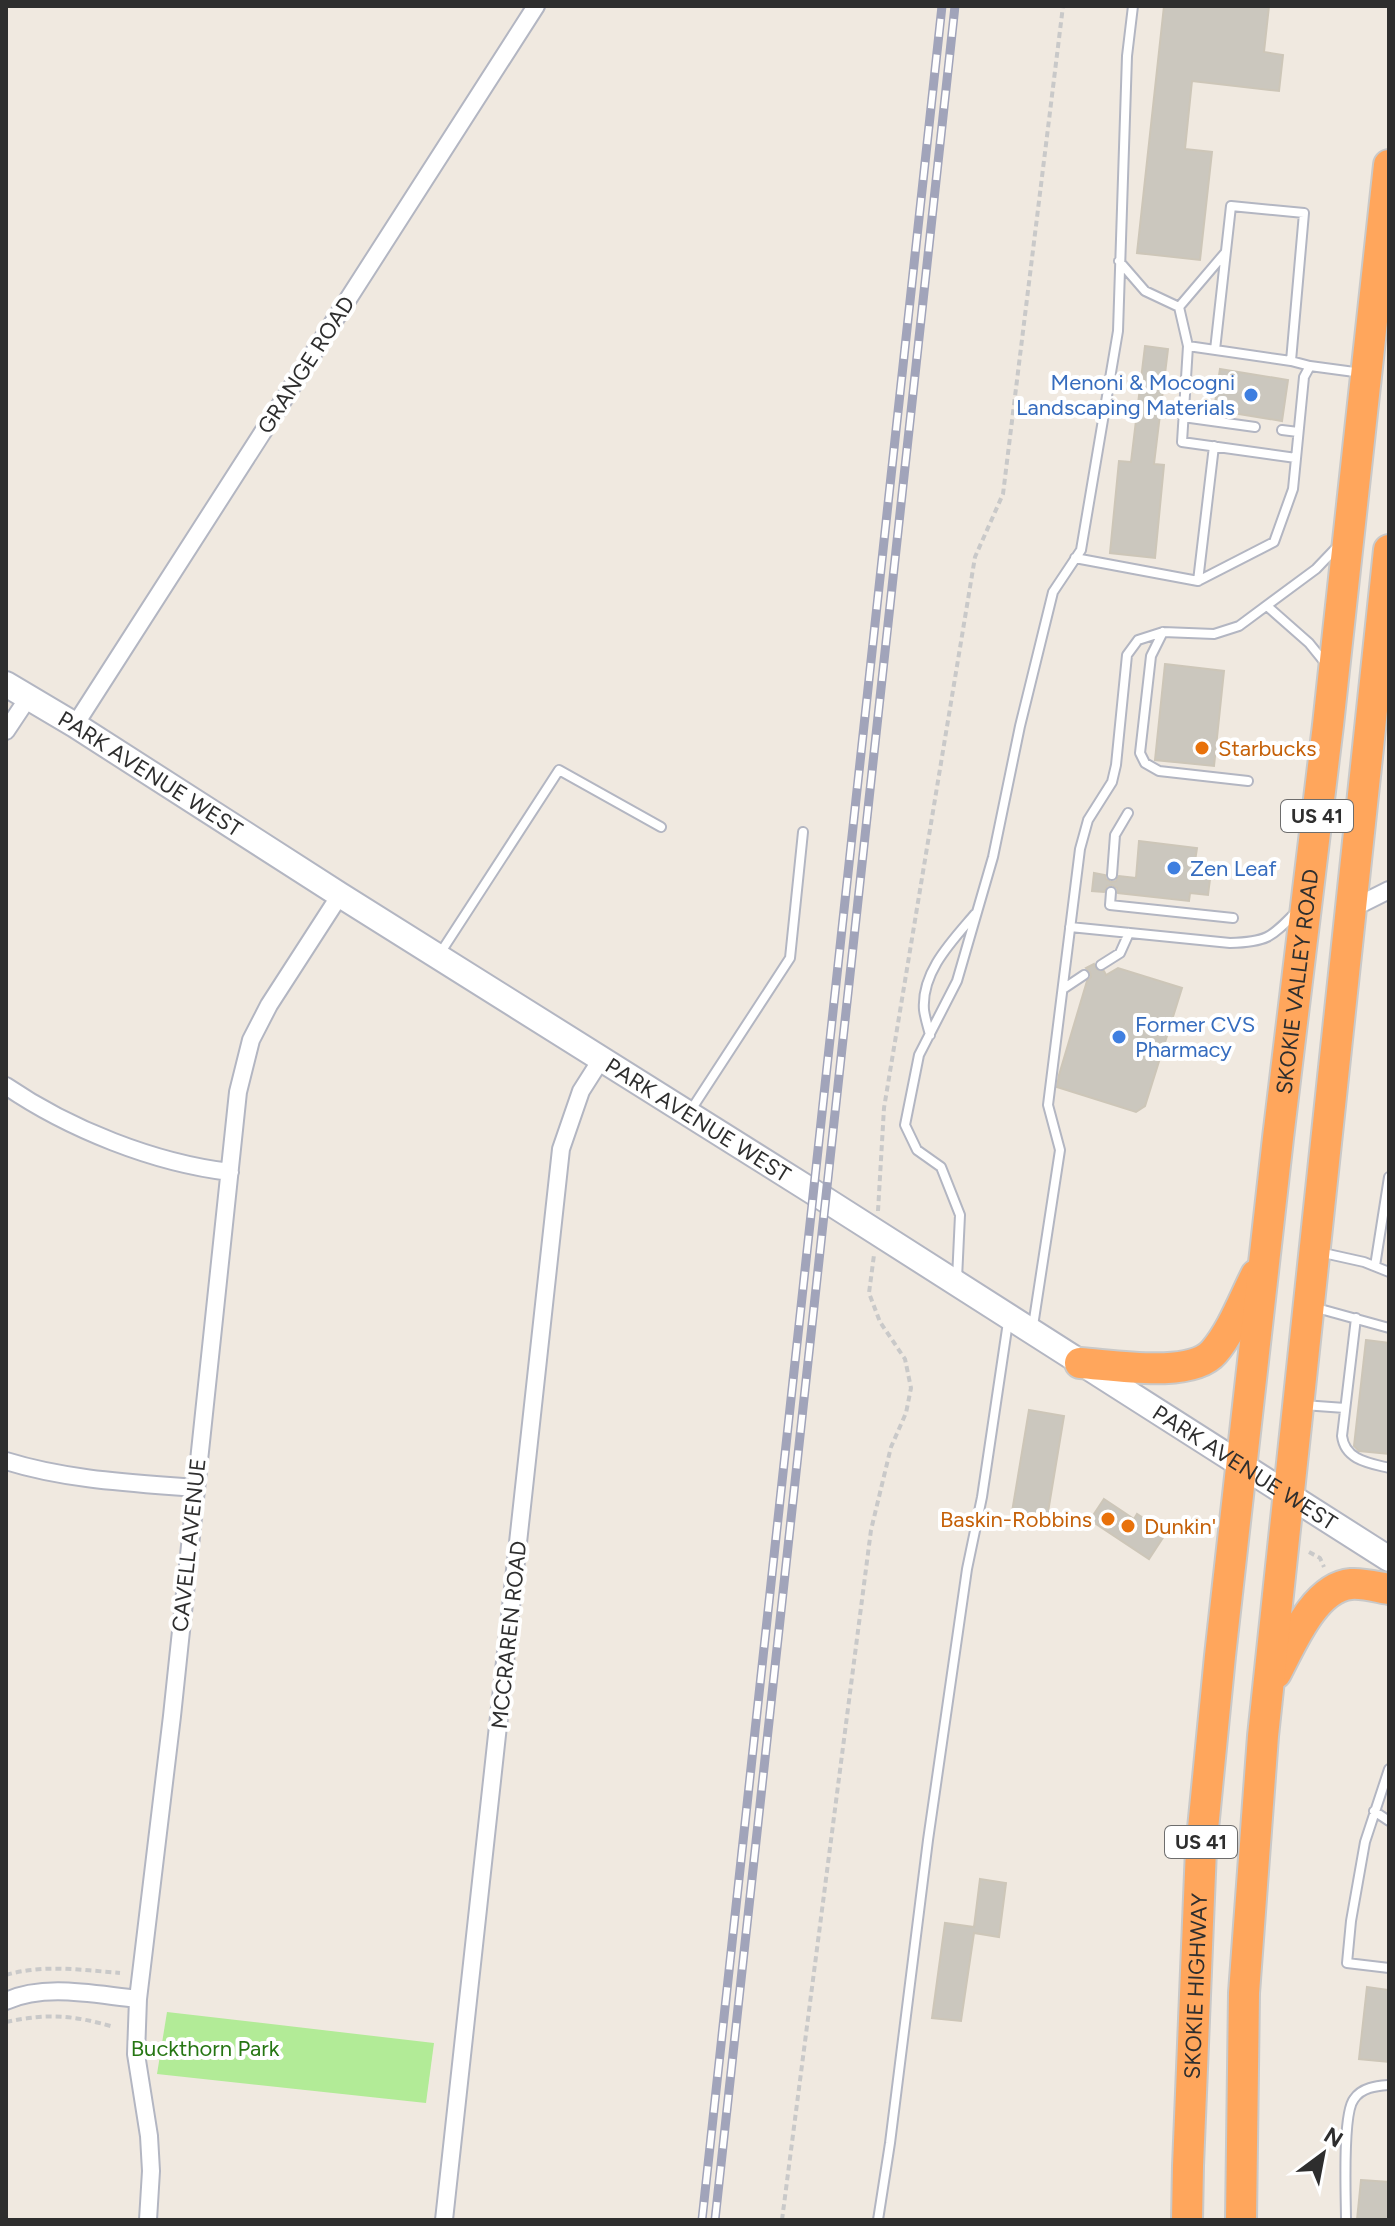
<svg xmlns="http://www.w3.org/2000/svg" width="1395" height="2226" viewBox="0 0 1395 2226" font-family="Figtree,sans-serif">
<style>
.green{fill:#b2eb97}
.building{fill:#cbc7be;stroke:#cdc6b8;stroke-width:2}
.lines{fill:none;stroke-linecap:round;stroke-linejoin:round}
.lane-casing{stroke:#b3b6c2;stroke-width:12}
.street-casing{stroke:#b3b6c2;stroke-width:20}
.secondary-casing{stroke:#b3b6c2;stroke-width:28}
.highway-casing{stroke:#c9c9c9;stroke-width:34}
.path{stroke:#c9c9c9;stroke-width:4;stroke-dasharray:6 4;stroke-linecap:butt}
.lane{stroke:#fff;stroke-width:8}
.street{stroke:#fff;stroke-width:16}
.secondary{stroke:#fff;stroke-width:24}
.highway{stroke:#ffa65c;stroke-width:30}
.rail-casing{stroke:#a1a4ba;stroke-width:9}
.rail{stroke:#fff;stroke-width:6;stroke-dasharray:18;stroke-linecap:butt}
.shop-dot{fill:#3f7fe0;stroke:#fff;stroke-width:3}
.food-dot{fill:#e8710a;stroke:#fff;stroke-width:3}
.labels{text-anchor:middle;dominant-baseline:central;stroke-width:8;stroke-linejoin:round;paint-order:stroke}
.shield{fill:#fff;stroke:#6d6d6d;stroke-width:2}
.shield-label{font-size:20px;font-weight:bold;fill:#2e2e2e}
.street-label{font-size:22px;fill:#2e2e2e;stroke:#fff}
.shop-label{font-size:22px;fill:#366cbe;stroke:#fff;text-anchor:start}
.food-label{font-size:22px;fill:#c56008;stroke:#fff;text-anchor:start}
.park-label{font-size:22px;fill:#267613;stroke:#fff}
</style>
<rect width="100%" height="100%" fill="#f0e9e0"/>
<!-- green -->
<path class="green" d="M167,2012L434,2043L426,2103L157,2074Z"/>
<!-- building -->
<path class="building" d="M1164,6H1269L1264,52L1283,55L1279,91L1192,81L1185,149L1212,152L1200,260L1137,253Z
M1145,346L1168,349L1154,464L1164,465L1155,558L1110,553L1119,461L1131,462Z
M1220,369L1288,380L1282,421L1214,410Z
M1165,664L1224,671L1214,766L1155,760Z
M1139,841L1197,848L1195,861L1212,863L1208,895L1190,893L1189,901L1118,893L1117,888L1112,885L1107,886L1104,892L1092,891L1094,873L1105,875L1106,879L1111,882L1116,881L1119,876L1136,878Z
M1094,964L1096,969L1104,971L1106,975L1118,968L1182,988L1145,1106L1136,1112L1057,1087L1059,1075L1087,981L1091,977L1090,972L1086,968Z
M1366,1340L1389,1343V1454L1359,1451L1354,1446Z
M1029,1410L1064,1416L1046,1524L1011,1518Z
M1104,1499L1134,1519L1137,1514L1166,1533L1149,1559L1090,1520Z
M980,1879L1006,1883L999,1937L974,1933L961,2021L932,2018L945,1923L974,1927Z
M1367,1987L1389,1990V2062L1359,2059Z
M1361,2180L1389,2182V2220H1357Z"/>
<g class="lines">
<defs>
<path id="lane" d="M1119,261L1145,291L1179,307L1188,346
M1179,307L1225,253
M1215,350L1231,206L1304,213L1291,361L1310,366
M1291,361L1188,346L1182,442L1296,458
M1183,417L1255,427
M1282,430L1298,432
M1075,558L1198,581L1274,542L1293,489L1304,377L1310,366L1362,373
M1198,581L1214,446
M1267,606L1309,643L1326,664
M1163,632L1151,656L1140,753L1145,763L1159,771L1248,781
M1112,875L1115,835L1128,813
M1111,892L1110,905L1233,918
M1070,927L1230,943C1266,942 1271,938 1295,913
M439,955L559,770L661,827
M1101,965L1120,953L1129,933
M1063,989L1084,975
M930,1035C928,1027 925,1018 924,1010C921,972 952,941 975,914
M689,1113L790,958L803,832
M1319,1252L1364,1262L1389,1272
M1375,1266L1389,1177
M957,1279L960,1215L941,1167L917,1150L905,1125L919,1055L957,981L993,857L1020,726L1053,592L1081,550L1118,331L1127,56L1133,6
M1313,1307L1389,1328
M1356,1318L1342,1436C1345,1460 1369,1463 1389,1468
M1033,1326L1060,1150L1048,1105L1080,849L1088,820L1112,782L1116,765L1127,655L1138,640L1163,632L1214,634L1239,626L1316,569L1337,547
M1303,1405L1345,1408
M1389,1769L1365,1842L1351,1921L1347,1963L1389,1968
M1374,1811L1389,1821
M878,2220L890,2143L928,1840L967,1569L982,1497L1008,1322
M1346,2220C1346,2197 1342,2114 1354,2099C1362,2087 1377,2086 1389,2085"/>
<path id="street" d="M75,725L536,6
M6,731L28,698
M1351,909L1389,890
M6,1086C69,1129 154,1163 230,1172
M6,1461C67,1480 132,1483 195,1488
M6,2001C46,1983 96,1995 138,1999
M148,2220L151,2171L149,2136L136,2054L138,1999L172,1716L238,1092L251,1040L269,1005L340,895
M444,2220L561,1149L581,1091L602,1058"/>
<g id="secondary">
<path id="s1" d="M6,684L75,725L340,895L826,1200L1389,1559"/>
</g>
<g id="highway">
<path d="M1080,1363C1113,1365 1191,1379 1214,1352C1232,1331 1243,1301 1256,1275"/>
<path d="M1276,1673C1291,1645 1314,1587 1351,1584C1363,1583 1377,1587 1389,1589"/>
<path id="s2" d="M1187,2220L1188,2166L1201,1849L1220,1656L1278,1138L1328,725L1389,165"/>
<path d="M1241,2220L1244,1993L1263,1736L1389,550"/>
</g>
</defs>
<!-- lane casing -->
<use href="#lane" class="lane-casing"/>
<!-- street casing -->
<use href="#street" class="street-casing"/>
<!-- secondary casing -->
<use href="#secondary" class="secondary-casing"/>
<!-- highway casing -->
<use href="#highway" class="highway-casing"/>
<!-- path -->
<path class="path" d="M878,1211L884,1108L975,557L1003,494L1063,6
M1309,1552L1320,1558L1324,1567
M6,1975C43,1964 82,1970 120,1973
M6,2022C49,2013 72,2015 114,2027
M782,2220L871,1530L891,1447L906,1413L911,1388L905,1359L880,1322L869,1293L874,1255"/>
<!-- lane -->
<use href="#lane" class="lane"/>
<!-- street -->
<use href="#street" class="street"/>
<!-- secondary -->
<use href="#secondary" class="secondary"/>
<!-- highway -->
<use href="#highway" class="highway"/>
<defs>
<path id="rail" d="M702,2220L942,6
M715,2220L955,6"/>
</defs>
<!-- rail casing -->
<use href="#rail" class="rail-casing"/>
<!-- rail -->
<use href="#rail" class="rail"/>
</g>
<!-- markers -->
<g class="shop-dot">
<circle cx="1251" cy="395" r="8"/>
<circle cx="1174" cy="868" r="8"/>
<circle cx="1119" cy="1037" r="8"/>
</g>
<g class="food-dot">
<circle cx="1202" cy="748" r="8"/>
<circle cx="1108" cy="1519" r="8"/>
<circle cx="1128" cy="1526" r="8"/>
</g>
<g class="labels">
<!-- shield labels -->
<g class="shield">
<rect x="1281" y="800" width="72" height="32" rx="6"/>
<rect x="1165" y="1826" width="72" height="32" rx="6"/>
</g>
<g class="shield-label">
<text x="1317" y="816">US 41</text>
<text x="1201" y="1842">US 41</text>
</g>
<!-- street labels -->
<g class="street-label">
<text transform="translate(306 365) rotate(-57)">GRANGE ROAD</text>
<text stroke="none"><textPath href="#s1" startOffset="170">PARK AVENUE WEST</textPath></text>
<text stroke="none"><textPath href="#s2" startOffset="1244">SKOKIE VALLEY ROAD</textPath></text>
<text stroke="none"><textPath href="#s1" startOffset="818">PARK AVENUE WEST</textPath></text>
<text stroke="none"><textPath href="#s1" startOffset="1466">PARK AVENUE WEST</textPath></text>
<text transform="translate(189 1545) rotate(-84)">CAVELL AVENUE</text>
<text transform="translate(509 1635) rotate(-84)">MCCRAREN ROAD</text>
<text stroke="none"><textPath href="#s2" startOffset="234">SKOKIE HIGHWAY</textPath></text>
</g>
<!-- shop labels -->
<g class="shop-label">
<text x="1235" y="382" text-anchor="end">Menoni &amp; Mocogni<tspan x="1235" dy="25">Landscaping Materials</tspan></text>
<text x="1190" y="868">Zen Leaf</text>
<text x="1135" y="1024">Former CVS<tspan x="1135" dy="25">Pharmacy</tspan></text>
</g>
<!-- food labels -->
<g class="food-label">
<text x="1218" y="748">Starbucks</text>
<text x="1092" y="1519" text-anchor="end">Baskin-Robbins</text>
<text x="1144" y="1526">Dunkin'</text>
</g>
<!-- park labels -->
<g class="park-label">
<text x="205" y="2048">Buckthorn Park</text>
</g>
</g>
<!-- border -->
<rect width="1395" height="2226" fill="none" stroke="#2e2e2e" stroke-width="16"/>
<!-- north arrow -->
<g transform="translate(1323 2154) rotate(32)" stroke="#ffffff" stroke-width="6" paint-order="stroke">
<path d="M0-6L14 30L0 20L-14 30Z" fill="#2e2e2e"/>
<text y="-12" font-size="22" font-weight="bold" text-anchor="middle" fill="#2e2e2e">N</text>
</g>
</svg>
